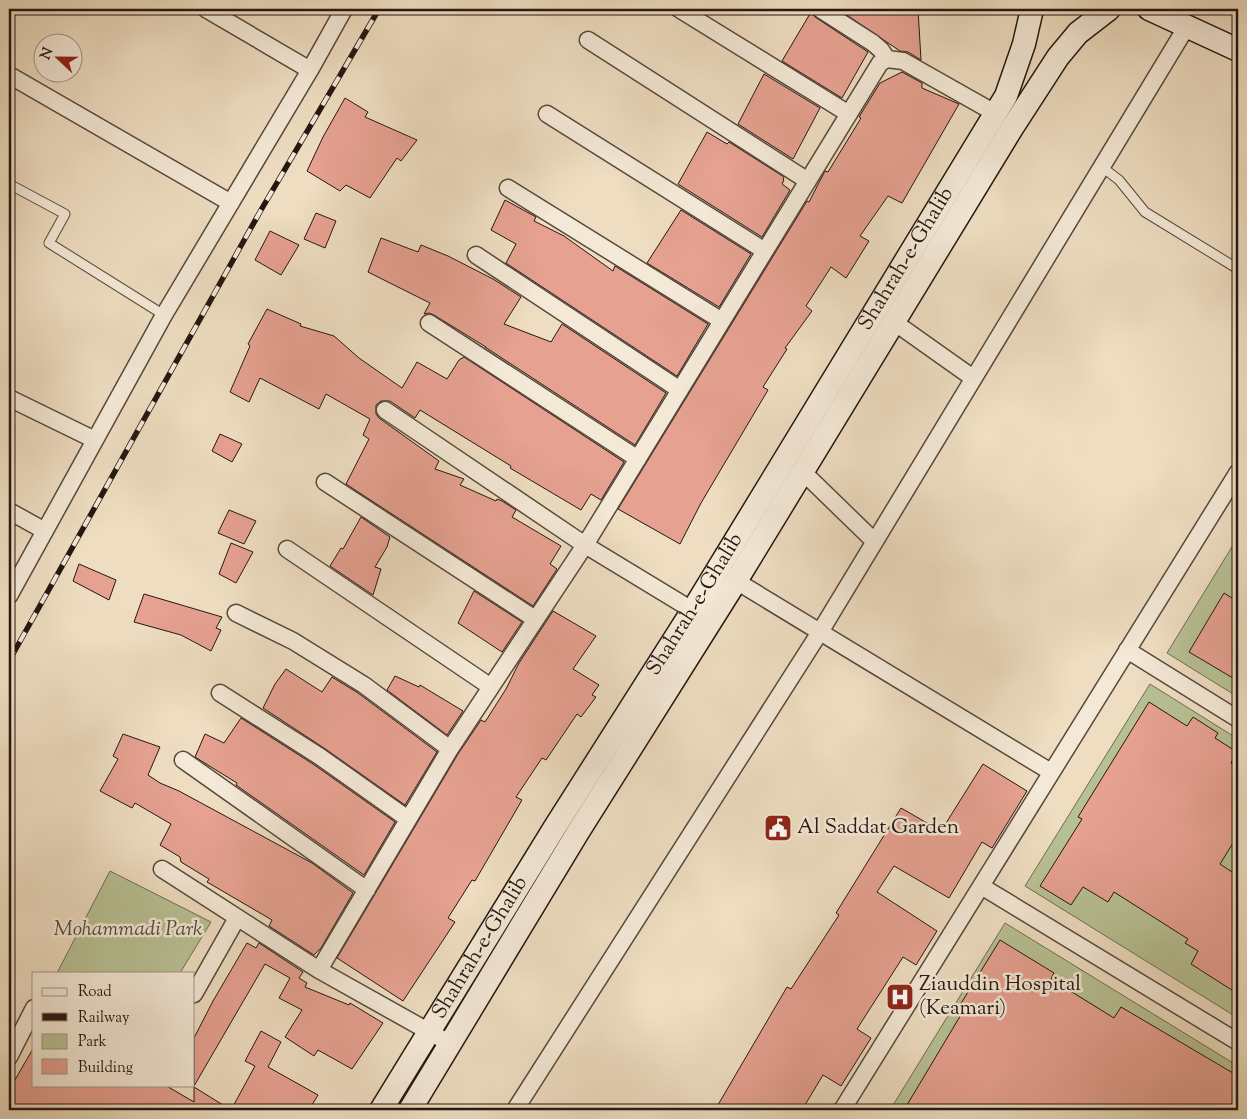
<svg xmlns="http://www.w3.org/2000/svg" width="1247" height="1119" viewBox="0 0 1247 1119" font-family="'Sorts Mill Goudy',serif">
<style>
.green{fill:#b8c194;stroke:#6e6c52}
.building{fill:#e6a191;stroke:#241711}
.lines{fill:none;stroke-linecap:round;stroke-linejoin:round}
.lane-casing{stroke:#56483d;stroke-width:11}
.street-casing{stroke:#56483d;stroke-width:19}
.secondary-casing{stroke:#241711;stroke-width:25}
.lane{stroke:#f4e9d7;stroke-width:9}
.street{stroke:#f4e9d7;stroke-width:16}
.secondary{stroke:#f4e9d7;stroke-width:22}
.rail-casing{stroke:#241711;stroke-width:5.5}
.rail{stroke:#f4e9d7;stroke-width:4;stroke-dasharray:11;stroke-linecap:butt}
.labels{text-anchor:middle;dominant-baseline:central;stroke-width:5;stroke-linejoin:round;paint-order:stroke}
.street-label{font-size:21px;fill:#241711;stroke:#f4e9d7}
.poi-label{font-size:21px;fill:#241711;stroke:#f4e9d7;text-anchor:start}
.park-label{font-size:21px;font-style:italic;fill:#504a38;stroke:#f4e9d7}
</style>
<rect width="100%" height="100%" fill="#eeddc1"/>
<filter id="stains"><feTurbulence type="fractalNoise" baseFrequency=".004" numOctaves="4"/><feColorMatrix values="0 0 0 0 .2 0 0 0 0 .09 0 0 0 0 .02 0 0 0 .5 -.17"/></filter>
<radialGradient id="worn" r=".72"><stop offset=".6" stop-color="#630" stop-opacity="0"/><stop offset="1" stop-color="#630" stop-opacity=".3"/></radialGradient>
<!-- green -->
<path class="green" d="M1238,537V697L1167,653Z
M1150,684L1238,739V1018L1025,886Z
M110,871L211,922L180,973H57Z
M1005,923L1238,1066V1110H890Z"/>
<!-- building -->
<path class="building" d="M838,9H918L921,60L908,52L900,51Z
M811,12L815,17L868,52L842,98L782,61Z
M902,72L922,83V88L959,104L902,203L888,196L860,236L869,241L846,278L831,267L806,306L812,311L785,348L787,349L763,387L768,390L701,503L680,544L618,509L807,201L809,202L825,171L828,172L861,118L859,117L880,83Z
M764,74L820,108L793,159L738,124Z
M345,98L368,112L365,117L417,140L401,161L397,158L370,198L346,185L340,191L307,171L323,137Z
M707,132L727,144L729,142L784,177L783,179L784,180L782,184L790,190L762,237L678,184Z
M505,200L536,217L534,221L564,236L613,271L615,266L708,324L677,376L506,263L516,244L491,230Z
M681,210L751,254L719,307L647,263Z
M316,213L336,221L325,248L304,239Z
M270,231L299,245L281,275L255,260Z
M381,238L418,252L421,245L448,256L493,279L521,297L504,324L551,342L562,324L666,393L635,445L485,347H486L434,315L429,313L424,314L430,303L368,272Z
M267,309L301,324L300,326L334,336L359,358L402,388L417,362L447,379L459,360L464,357L624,462L601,500L591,494L581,510L510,468L511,466L420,410L415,418L390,401H381L376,405V414L379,418L439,461L435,469L464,479L460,485L496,501L497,499L502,501L516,510L512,517L561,546L550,564L557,569L533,606L346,484L369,439L363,435L370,419L326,394L319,409L260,378L249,402L230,392L250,346L248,344Z
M220,434L242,444L232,462L212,451Z
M229,510L256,521L244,544L218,533Z
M361,517L390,537L387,547L375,567L381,569L373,595L330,566L341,548L343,549Z
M231,543L253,552L236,583L219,574Z
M79,564L116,580L109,600L73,581Z
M474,591L522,622L502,652L458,623Z
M1224,593L1238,602V681L1189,652Z
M144,594L222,617L216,628L221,630L211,651L181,635L134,622Z
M553,611L596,636L573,669L599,685L592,695L596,697L581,717L577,714L546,760L542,758L516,797L522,800L475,881L472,880L448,918L455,922L403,1001L337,958L458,754L481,720L485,722L506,689L519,663Z
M286,669L322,692L332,677L358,693L437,752L405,805L324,748L263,708L275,684Z
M395,676L419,687L420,685L463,711L447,735L387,690Z
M1149,702L1187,726L1193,717L1218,733L1215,738L1237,752L1231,763L1238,768V835L1220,864L1238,876V994L1191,964L1198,951L1185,943L1188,939L1114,892L1108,902L1083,887L1071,905L1040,886L1082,819L1078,817Z
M241,718L313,764L395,822L364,875L236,785L237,783L195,757L205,734L224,743Z
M123,734L160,747L148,775L160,783L179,791L312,863L353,893L321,948L314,955L269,926L272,920L207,882L209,879L181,862L180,857L160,845L171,824L135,803L132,808L100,791L118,759L113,756Z
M983,764L1027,791L992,848L982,842L949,898L894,866L877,892L937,931L916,965L903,957L857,1029L871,1038L841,1086L823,1075L802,1110H715L787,987L791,989L839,915L836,913L901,808L941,831Z
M1000,940L1054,973L1051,979L1114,1018L1121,1007L1238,1076V1110H904L965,1008L960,1005Z
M247,943L256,948L259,943L303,972L299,978L307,983L305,987L349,1005L350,1003L383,1023L352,1069L318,1050L314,1056L285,1037L302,1010L279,998L290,978L265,964L194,1086V1038L213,1001Z
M261,1031L281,1042L268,1067L318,1095L309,1110H18L9,1102V1090L34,1047V1085H165L194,1102V1087L231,1110L255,1066L245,1061Z"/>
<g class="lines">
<defs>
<path id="lane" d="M1102,167L1119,180L1145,212L1238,269
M9,184L65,214L49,243L164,315"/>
<path id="street" d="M206,9L310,70
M679,9L849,114
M820,9L873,43L881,50L887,59
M588,40L808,181
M9,75L231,203
M547,114L765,251
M508,188L722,321
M476,255L680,390
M894,322L973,378
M429,323L638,459
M9,398L95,440
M385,410L585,545L702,616
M802,471L874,541
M325,482L535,619
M9,511L45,531
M287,549L491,687
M736,581L1051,772
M9,596L164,315L310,70L344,9
M236,613L293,641L364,685L450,749
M1127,650L1238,719
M220,693L319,756L408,819
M183,760L367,890
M162,869L319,970L451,1044
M981,886L1238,1042
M319,970L450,749L585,545L880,63L887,59L903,61L995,113
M194,994L237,918
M9,1057L34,1008
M515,1110L820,632L1187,26
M842,1110L1238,472"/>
<g id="secondary">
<path d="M1149,9L1238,50"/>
<path id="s1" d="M381,1110L555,827L693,610L1006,96L1024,44L1032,9"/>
<path d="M410,1110L578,832L736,581L1012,128L1058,57L1078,33L1109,9"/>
</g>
</defs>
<!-- lane casing -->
<use href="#lane" class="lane-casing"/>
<!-- street casing -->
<use href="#street" class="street-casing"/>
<!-- secondary casing -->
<use href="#secondary" class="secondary-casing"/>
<!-- lane -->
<use href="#lane" class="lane"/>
<!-- street -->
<use href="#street" class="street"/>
<!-- secondary -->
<use href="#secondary" class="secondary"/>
<defs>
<path id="rail" d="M9,661L261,210L379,9"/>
</defs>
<!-- rail casing -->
<use href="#rail" class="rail-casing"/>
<!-- rail -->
<use href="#rail" class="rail"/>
</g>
<!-- icons -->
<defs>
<symbol id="civic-square" viewBox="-11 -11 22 22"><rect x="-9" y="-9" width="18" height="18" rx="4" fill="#8f2418" stroke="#f4e9d7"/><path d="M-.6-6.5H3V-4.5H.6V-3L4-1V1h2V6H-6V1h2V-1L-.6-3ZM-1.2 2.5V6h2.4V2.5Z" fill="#fff"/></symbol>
<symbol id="hospital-square" viewBox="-11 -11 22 22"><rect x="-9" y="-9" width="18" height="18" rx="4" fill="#8f2418" stroke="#f4e9d7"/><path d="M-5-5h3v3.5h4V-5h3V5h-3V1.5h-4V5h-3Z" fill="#fff"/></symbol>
</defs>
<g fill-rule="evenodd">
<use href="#civic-square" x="762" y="812" width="32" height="32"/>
<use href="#hospital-square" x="884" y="981" width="32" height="32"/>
</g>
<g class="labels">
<!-- street labels -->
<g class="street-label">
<text stroke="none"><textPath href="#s1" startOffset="1000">Shahrah-e-Ghalib</textPath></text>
<text stroke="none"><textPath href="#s1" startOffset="595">Shahrah-e-Ghalib</textPath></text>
<text stroke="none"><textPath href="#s1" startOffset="190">Shahrah-e-Ghalib</textPath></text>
</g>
<!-- poi labels -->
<g class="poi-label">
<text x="797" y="828">Al Saddat Garden</text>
<text x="919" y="985">Ziauddin Hospital<tspan x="919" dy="24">(Keamari)</tspan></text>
</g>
<!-- park labels -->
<g class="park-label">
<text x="128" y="930">Mohammadi Park</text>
</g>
</g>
<!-- margin -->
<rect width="1247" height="1119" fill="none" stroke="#eeddc1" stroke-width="30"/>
<rect x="10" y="10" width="1227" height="1099" fill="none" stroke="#241711" stroke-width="2.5"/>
<rect x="15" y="15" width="1217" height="1089" fill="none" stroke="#241711"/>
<!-- legend -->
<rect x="32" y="972" width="162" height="115" fill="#f4e9d7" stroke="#a19588"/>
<rect x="42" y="988" width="25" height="8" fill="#f4e9d7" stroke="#a19588"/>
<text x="78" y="996" font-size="15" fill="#241711">Road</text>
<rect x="42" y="1013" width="25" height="8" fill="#241711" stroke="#a19588"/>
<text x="78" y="1022" font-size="15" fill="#241711">Railway</text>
<rect x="42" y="1034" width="25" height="15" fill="#b8c194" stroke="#a19588"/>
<text x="78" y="1046" font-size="15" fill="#241711">Park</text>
<rect x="42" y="1059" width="25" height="15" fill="#e6a191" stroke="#a19588"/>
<text x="78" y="1072" font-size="15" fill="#241711">Building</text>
<!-- north arrow -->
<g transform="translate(58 58) rotate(292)"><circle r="24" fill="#f4e9d7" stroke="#a19588"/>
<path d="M0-4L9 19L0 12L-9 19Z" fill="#8f2418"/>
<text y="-8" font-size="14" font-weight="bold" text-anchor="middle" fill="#241711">N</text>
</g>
<rect width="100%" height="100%" filter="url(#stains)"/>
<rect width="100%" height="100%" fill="url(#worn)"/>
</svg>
